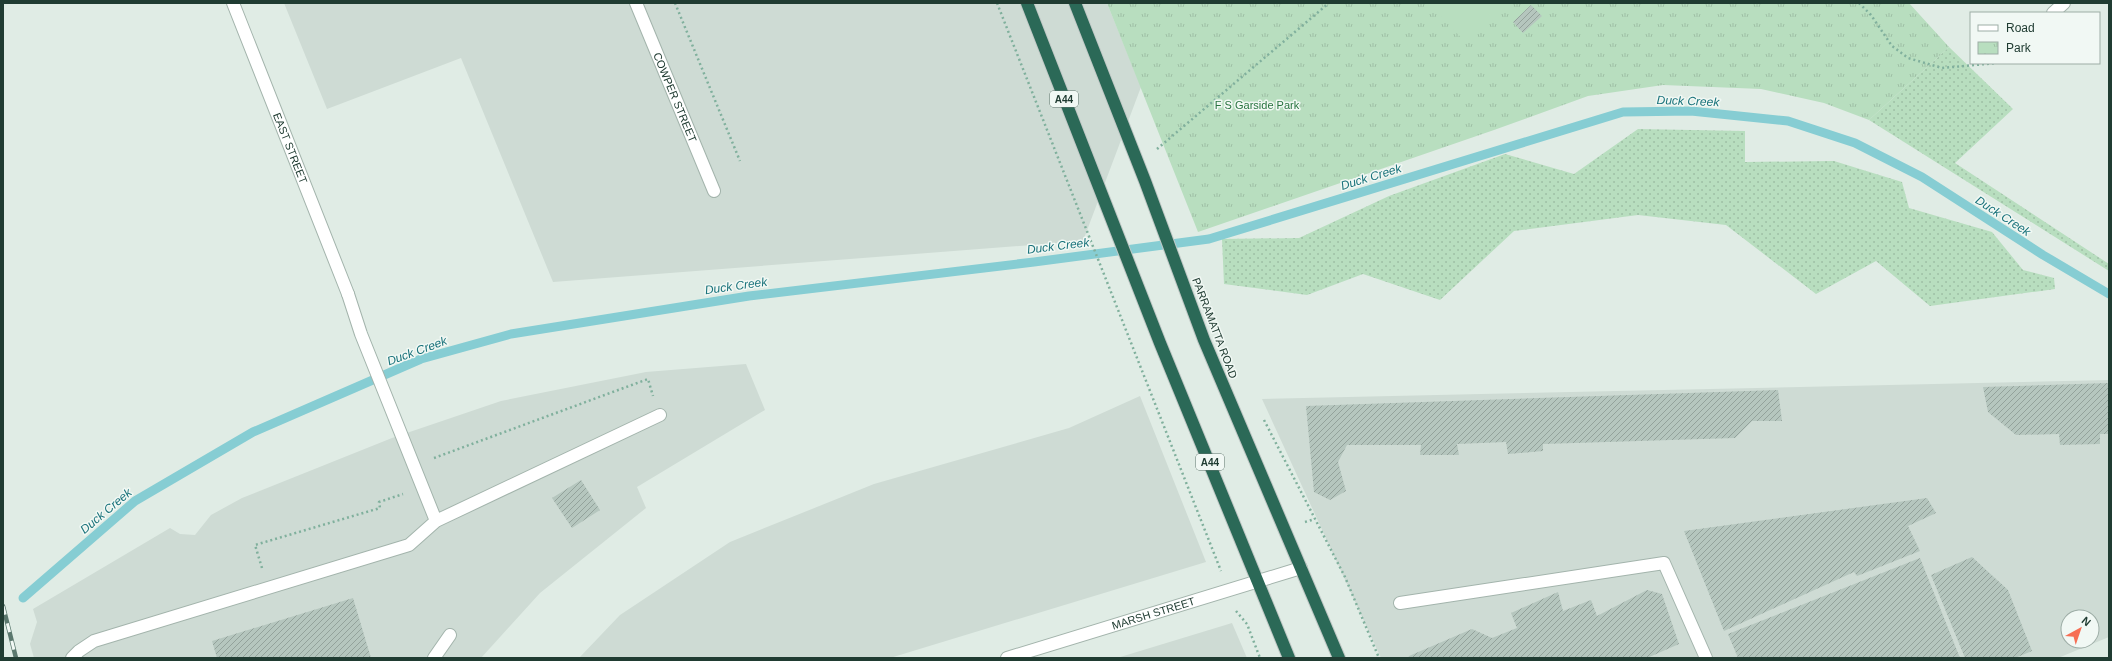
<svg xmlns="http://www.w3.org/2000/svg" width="2112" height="661" viewBox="0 0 2112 661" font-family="Helvetica,sans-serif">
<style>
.built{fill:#cedbd4;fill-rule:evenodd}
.grass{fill:url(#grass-dots)}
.park{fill:url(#park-tufts)}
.pitch{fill:#b8debf}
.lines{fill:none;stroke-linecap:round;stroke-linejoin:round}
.stream{stroke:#86cdd3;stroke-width:9}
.building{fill:url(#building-hatch)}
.lane-casing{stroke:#a3b4ac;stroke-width:14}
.street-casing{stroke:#a3b4ac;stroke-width:14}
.highway-casing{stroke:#c1c8c6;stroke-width:14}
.path{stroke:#80b09d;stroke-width:2.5;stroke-dasharray:2 3;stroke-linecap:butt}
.lane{stroke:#fff;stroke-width:12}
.street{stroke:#fff;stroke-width:12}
.highway{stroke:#2b6957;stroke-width:12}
.rail-casing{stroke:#5b786e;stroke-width:4.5}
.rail{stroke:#f1f8f4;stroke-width:3;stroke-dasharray:9;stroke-linecap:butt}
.labels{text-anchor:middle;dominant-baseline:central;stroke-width:3;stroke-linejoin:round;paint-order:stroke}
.shield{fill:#f1f8f4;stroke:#5f746c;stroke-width:1}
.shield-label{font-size:10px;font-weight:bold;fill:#203c32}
.street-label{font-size:11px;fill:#203c32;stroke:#f1f8f4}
.park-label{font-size:11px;fill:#297440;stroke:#f1f8f4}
.water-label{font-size:12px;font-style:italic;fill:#19727a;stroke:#f1f8f4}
</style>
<defs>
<pattern id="grass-dots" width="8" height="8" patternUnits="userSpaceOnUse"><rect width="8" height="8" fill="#b8debf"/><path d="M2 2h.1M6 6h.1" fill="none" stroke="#9ebfa5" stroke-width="1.8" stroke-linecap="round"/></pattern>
<pattern id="park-tufts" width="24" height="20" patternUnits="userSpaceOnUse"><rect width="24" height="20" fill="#b8debf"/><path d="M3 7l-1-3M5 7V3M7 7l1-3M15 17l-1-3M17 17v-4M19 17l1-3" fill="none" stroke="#9ebfa5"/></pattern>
<pattern id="building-hatch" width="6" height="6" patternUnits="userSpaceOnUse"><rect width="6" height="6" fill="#b5c6be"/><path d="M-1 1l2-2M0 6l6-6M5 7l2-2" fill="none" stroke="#93a29b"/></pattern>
</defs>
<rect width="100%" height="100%" fill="#e0ece5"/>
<!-- built -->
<path class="built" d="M284,3H1107L1141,87L1083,241L553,282L461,58L327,109Z
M746,364L765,410L637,487L646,508L540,593L481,658H34L30,644L37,622L33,609L170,528L180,534L195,535L211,515L242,498L392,438L501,401L646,372Z
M2109,380V637L2058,658H1381L1262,399ZM2068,617H2092V641H2068Z
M1140,396L1206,562L890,658H579L620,615L730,542L874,484L1069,428Z
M1232,623L1247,658H1117Z"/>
<!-- grass -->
<path class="grass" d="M1949,47L2013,109L1955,163L2109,264V271L1869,120Z
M1638,129L1745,131V162L1834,161L1902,182L1909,208L1992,232L2023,270L2054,278L2055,289L1930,306L1876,261L1816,294L1726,225L1638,215L1514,231L1440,300L1363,274L1307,295L1224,284L1222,239L1299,238L1389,196L1505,154L1574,174Z"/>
<!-- park -->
<path class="park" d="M1107,3H1909L1949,47L1869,120L1824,103L1761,89L1663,85L1588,96L1494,130L1198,232Z"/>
<!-- pitch -->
<path class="pitch" d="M1429,3H1511L1467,44Z"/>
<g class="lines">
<!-- stream -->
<path class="stream" d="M23,598L135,501L253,432L421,359L511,334L749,296L1034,262L1209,239L1623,112L1691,111L1788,121L1855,143L1922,177L2043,255L2109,294"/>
</g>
<!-- building -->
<path class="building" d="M1531,5L1542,16L1523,33L1513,22Z
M2109,383V434H2100V444L2060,445L2059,434L2016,435L1988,412L1983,387Z
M1778,390L1782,421H1752L1735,438L1543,444V451L1508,454L1506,442L1457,444L1459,455H1420L1421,445H1347L1338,462L1346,491L1330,500L1314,492L1306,406Z
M581,480L600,510L572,528L552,498Z
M1927,498L1936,513L1908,526L1920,551L1857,576L1854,572L1724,631L1684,531Z
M1972,557L2008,590L2032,651L2015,658H1965L1931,575Z
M1920,558L1960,658H1738L1728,634Z
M1647,590L1662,594L1679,644L1647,658H1408L1409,656L1472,629L1492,638L1517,628L1511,613L1558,592L1563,611L1591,600L1597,616Z
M353,598L371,658H217L212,641Z"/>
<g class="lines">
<defs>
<path id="lane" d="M348,294L361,334L436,521
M1400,603L1664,563L1706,658
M72,658L79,651L94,641L409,545L436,521L660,415
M434,658L450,635"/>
<g id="street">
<path id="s1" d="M233,3L348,294"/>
<path id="s2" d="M636,3L714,191"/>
<path d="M2053,13L2064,3"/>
<path id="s3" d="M1007,658L1301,568"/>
</g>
<path id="highway" d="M1027,3L1160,343L1289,658
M1075,3L1145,181L1204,340L1339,658"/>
</defs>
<!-- lane casing -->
<use href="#lane" class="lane-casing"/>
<!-- street casing -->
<use href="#street" class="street-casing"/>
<!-- highway casing -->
<use href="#highway" class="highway-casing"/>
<!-- path -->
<path class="path" d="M675,3L740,161
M997,3L1221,571
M1859,3L1871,15L1892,46L1908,58L1942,68L1997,63
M1157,149L1329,3
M1264,420L1345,577L1379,658
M434,458L648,379L653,396
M1305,522L1315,519
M262,568L255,545L380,508L379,502L403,494
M1236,611L1247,624L1260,658"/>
<!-- lane -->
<use href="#lane" class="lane"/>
<!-- street -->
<use href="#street" class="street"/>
<!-- highway -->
<use href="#highway" class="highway"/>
<defs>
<path id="rail" d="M3,606L16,658"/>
</defs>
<!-- rail casing -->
<use href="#rail" class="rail-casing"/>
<!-- rail -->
<use href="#rail" class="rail"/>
</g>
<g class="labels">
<!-- shield labels -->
<g class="shield">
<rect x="1050" y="91" width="28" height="16" rx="3"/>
<rect x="1196" y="454" width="28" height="16" rx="3"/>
</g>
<g class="shield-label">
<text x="1064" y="99">A44</text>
<text x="1210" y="462">A44</text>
</g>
<!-- street labels -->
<g class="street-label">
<text stroke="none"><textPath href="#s2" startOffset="102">COWPER STREET</textPath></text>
<text stroke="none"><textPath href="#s1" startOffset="156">EAST STREET</textPath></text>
<text transform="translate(1215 328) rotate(69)">PARRAMATTA ROAD</text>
<text stroke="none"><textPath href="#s3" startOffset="153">MARSH STREET</textPath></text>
</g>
<!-- park labels -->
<g class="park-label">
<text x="1257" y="105">F S Garside Park</text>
</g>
<!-- water labels -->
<g class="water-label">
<text transform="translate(1688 101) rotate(2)">Duck Creek</text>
<text transform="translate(1371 177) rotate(-17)">Duck Creek</text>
<text transform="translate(2003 216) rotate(33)">Duck Creek</text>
<text transform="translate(1058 246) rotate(-7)">Duck Creek</text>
<text transform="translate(736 286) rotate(-8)">Duck Creek</text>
<text transform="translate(417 351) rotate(-20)">Duck Creek</text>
<text transform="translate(106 511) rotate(-40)">Duck Creek</text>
</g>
</g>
<!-- border -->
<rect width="2112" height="661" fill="none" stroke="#203c32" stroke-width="8"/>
<!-- legend -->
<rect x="1970" y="12" width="130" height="52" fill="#f1f8f4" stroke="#9dada6"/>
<rect x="1978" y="25" width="20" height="6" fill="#ffffff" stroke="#9dada6"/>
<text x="2006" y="32" font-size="12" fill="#203c32">Road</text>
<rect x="1978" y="42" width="20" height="12" fill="url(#park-tufts)" stroke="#9dada6"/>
<text x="2006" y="52" font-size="12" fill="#203c32">Park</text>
<!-- north arrow -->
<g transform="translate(2080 629) rotate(40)"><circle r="19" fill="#f1f8f4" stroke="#9dada6"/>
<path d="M0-3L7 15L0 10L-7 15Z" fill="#f66e54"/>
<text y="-6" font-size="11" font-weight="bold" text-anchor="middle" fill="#203c32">N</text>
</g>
</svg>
